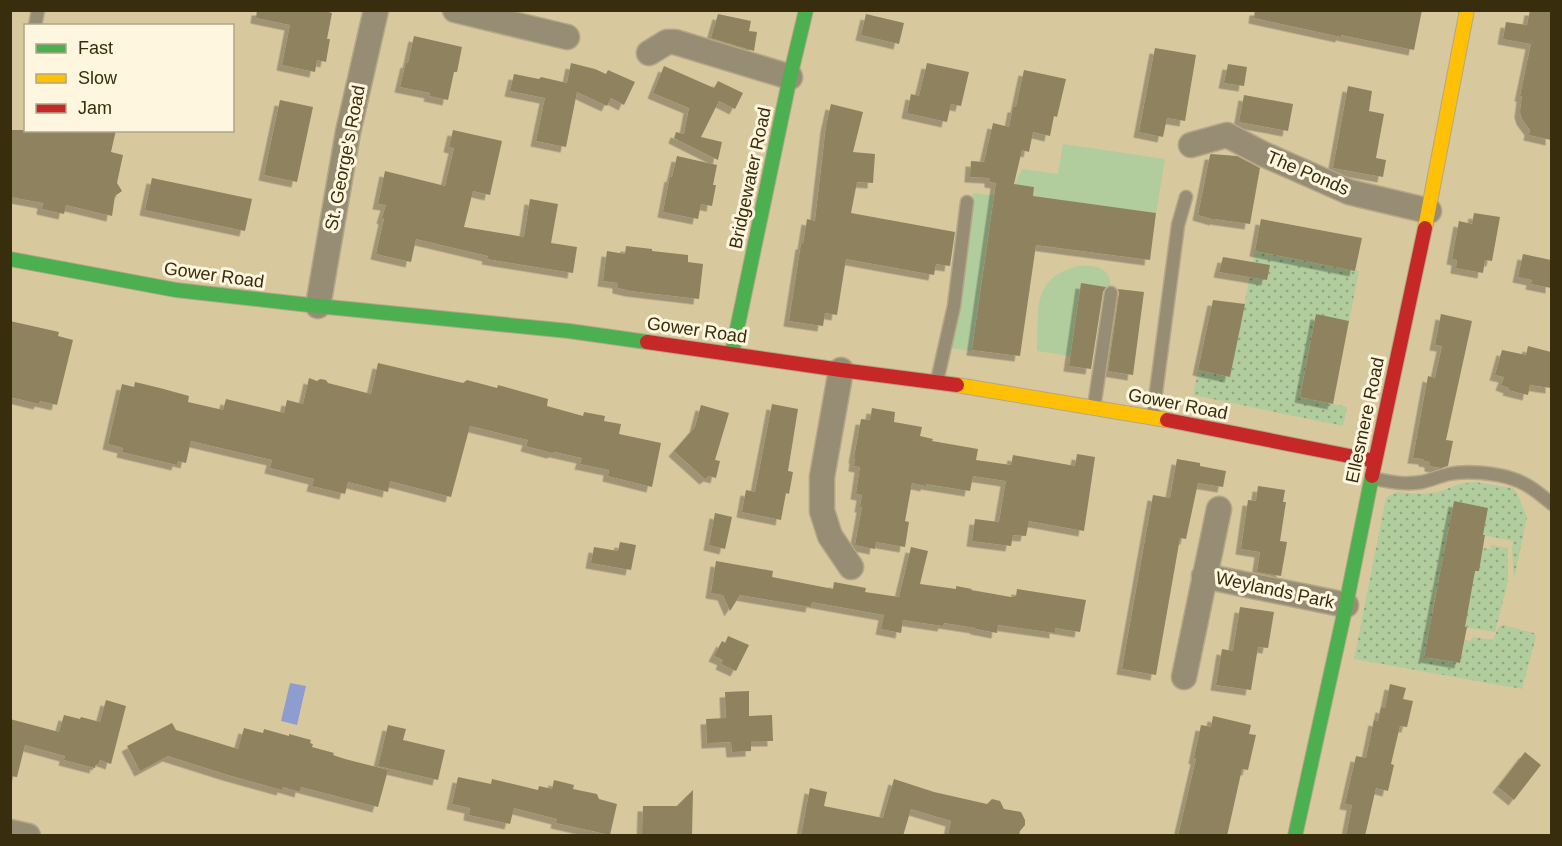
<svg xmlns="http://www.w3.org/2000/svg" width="1562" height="846" viewBox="0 0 1562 846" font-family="Helvetica,sans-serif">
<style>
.grass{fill:url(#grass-dots)}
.garden{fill:#b1cc9d}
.water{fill:#8e9dd0}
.building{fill:#8f835e;filter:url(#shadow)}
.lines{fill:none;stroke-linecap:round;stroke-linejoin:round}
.lane-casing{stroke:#b3a786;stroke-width:15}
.street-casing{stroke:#b3a786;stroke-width:27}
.fast-casing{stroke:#b3a786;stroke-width:16}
.slow-casing{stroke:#b3a786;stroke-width:16}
.jam-casing{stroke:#b3a786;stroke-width:16}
.lane{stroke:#978d74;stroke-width:12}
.street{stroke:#978d74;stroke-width:24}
.fast{stroke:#4caf50;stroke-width:14}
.slow{stroke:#ffc107;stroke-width:14}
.jam{stroke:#c62828;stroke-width:14}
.labels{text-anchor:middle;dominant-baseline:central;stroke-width:6;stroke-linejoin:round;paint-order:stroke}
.street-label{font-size:18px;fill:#382d0c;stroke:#fff6e0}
</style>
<defs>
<pattern id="grass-dots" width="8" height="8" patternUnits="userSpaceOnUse" patternTransform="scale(1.5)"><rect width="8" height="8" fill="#b1cc9d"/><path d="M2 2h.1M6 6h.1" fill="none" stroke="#91a67e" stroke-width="1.8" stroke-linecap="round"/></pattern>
<filter id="shadow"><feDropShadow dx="-5.5" dy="5.5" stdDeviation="0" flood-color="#0004"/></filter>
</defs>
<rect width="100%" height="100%" fill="#d8c89e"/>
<!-- grass -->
<path class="grass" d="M1255,251L1359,271L1349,321L1316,315L1300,397L1347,407L1343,426L1193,395L1198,370L1230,376Z
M1475,482L1513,488L1517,494L1527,517L1514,579L1512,549L1513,541L1483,535L1488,508L1454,502L1443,565L1478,571L1483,548L1490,549L1491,545L1508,548V581L1495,632L1465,627L1469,600L1436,593L1432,611L1437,612L1432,640L1427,639L1424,656L1460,663L1465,640L1471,641L1472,637L1493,640L1498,628L1503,625L1534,633L1536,637L1522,689L1354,659L1386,498L1396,492L1423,494L1438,492L1460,484Z"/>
<!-- garden -->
<path class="garden" d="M1063,144L1165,159L1156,213L1033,196L1034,187L1021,185L1044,239L989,232L972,351L949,348L960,302L973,193L1007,197V200L1022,169L1058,174Z
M1078,266C1094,265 1112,267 1110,287L1081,284L1071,356L1037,351C1040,312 1029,279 1078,266Z"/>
<!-- water -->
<path class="water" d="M290,683L306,686L297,725L281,721Z"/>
<!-- building -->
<path class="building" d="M257,10H322L332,13L327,39H330L326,62L317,60L315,72L282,65L290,25L256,18Z
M1255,10H1422L1414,50L1341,35V37L1254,18Z
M1530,10H1551V140L1529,135L1530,130L1522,119L1520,112L1522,96H1520L1531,44L1503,39L1506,22L1527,25Z
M718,14L751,21L749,31L757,32L754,51L711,38Z
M866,14L904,23L899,44L861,35Z
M414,36L462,47L457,72H454L448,100L429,96L430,93L400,87L406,62L408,63Z
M1155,48L1196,55L1185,121L1167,118L1163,137L1139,132Z
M571,63L595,69L606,74L608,70L635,82L624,105L611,98L607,106L577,92L566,147L536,141L545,98L510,91L514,74L539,79L541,77L567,83Z
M927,63L969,72L961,106L951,104L947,122L907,113L911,94L919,96Z
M1228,64L1247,67L1244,86L1224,83Z
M664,66L714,88L718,81L743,93L735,109L719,101L701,137L722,142L718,160L674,138L676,132L684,134L689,108L653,93Z
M1024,70L1066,79L1057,117L1054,116L1050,136L1033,132L1029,152L1022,150L1014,184L1034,187L1033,196L1156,213L1150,260L1036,245L1020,356L972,350L996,183L990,182V178L970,177L971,161L984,162L993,123L1009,127L1013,107H1016Z
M1348,86L1372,91L1369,111L1384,114L1376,158L1386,160L1383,177L1333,168Z
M1244,95L1293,104L1288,131L1239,122Z
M280,100L313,107L297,182L264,175Z
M831,104L863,112L853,152L875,154L873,183L857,182L851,213L955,232L950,266L936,264L934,275L846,259L837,315L825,313L823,326L789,321L801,244H803L807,219L815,221L826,126Z
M10,130H116L111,152L123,155L117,183L122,191L115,196L112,216L66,205L64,214L42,209L43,203L10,197Z
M453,130L502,141L490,195L473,191L464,227L524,237L530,199L558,204L551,243L577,247L573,273L487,259L488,256L416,239L411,262L376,254L384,219L382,218L386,205L378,204L385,171L445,186L454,148L449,147Z
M1211,154L1237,156L1260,168L1250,224L1215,219V220L1198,215L1210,155Z
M677,156L717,165L713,185H716L712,206L701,204L698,219L663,212L670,176L672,177Z
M152,178L252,199L245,231L145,210Z
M1474,213L1500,217L1492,261L1485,260L1483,273L1456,268L1457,260L1452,259L1459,221L1472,224Z
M1261,219L1362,238L1355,271L1255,251Z
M626,246L652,249V251L688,255V262L703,264L699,299L631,291L618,288V283L603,281L607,251L625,254Z
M1523,254L1551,260V288L1531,284L1532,280L1518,277Z
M1223,257L1270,265L1267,280L1219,272Z
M1081,283L1106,287L1103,292L1091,369L1069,366Z
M1118,289L1144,292L1133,375L1108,371L1119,294Z
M1213,300L1245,304L1230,377L1198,370Z
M1316,314L1349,321L1333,404L1300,397Z
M1441,314L1472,321L1446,440L1453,441L1448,466L1441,468L1430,466V462L1424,461V459L1413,458L1428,376L1435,378L1442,346L1435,345Z
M10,321L59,332L58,336L73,340L57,405L40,401L39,404L10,397Z
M1528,346L1551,352V388L1530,385L1528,395L1508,390L1509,388L1501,385L1504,377L1495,375L1502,350L1526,355Z
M378,363L463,383L467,380L497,388L498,385L548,399L547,406L583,416L584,412L605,416L604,421L621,424L619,434L661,443L652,487L608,476L609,470L580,464L582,458L555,452L552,453L526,446L528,440L470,426L451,497L390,481L388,492L348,482L345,494L312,486L314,479L270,468L272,460L191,441L186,463L178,461L177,465L122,452L123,448L108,444L122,384L134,387L135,382L160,388L189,396L188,402L223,410L226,399L284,413L287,400L303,404L309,378L317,381L320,379L326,380L328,383L371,394Z
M772,404L798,409L788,471L793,472L789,494L786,493L781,520L742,512L746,490L755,492Z
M701,405L729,413L715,460L720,461L716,478L709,476L705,479L674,451L695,427Z
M872,408L895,412L894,422L922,427L920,436L933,439L932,441L978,449L976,460L1011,465L1013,455L1075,466L1077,454L1095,457L1084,531L1029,521L1026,536L1013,535L1011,546L972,541L975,519L999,522L1006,481L973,476L970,491L926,484V486L912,483L905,521L909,522L905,547L876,542L875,549L855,545L862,507H860L862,495L856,494L860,467L854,466L855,458H854L861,419L870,420Z
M1177,459L1200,463V466L1226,471L1223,487L1198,483L1186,539L1180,538L1156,675L1122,669L1153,495L1170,498Z
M1258,486L1285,490L1283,502H1286L1280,541L1287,542L1281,576L1257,572L1260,552L1241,549L1248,500L1256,501Z
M1454,501L1488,508L1483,535H1485L1479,571H1475L1465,627H1467L1460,663L1424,657Z
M715,513L732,517L725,549L709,545Z
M620,542L636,545L631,570L591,563L594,547L618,551Z
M911,547L928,551L920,584L956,589V586L972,589L971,590L1011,597L1016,596L1017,589L1086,600L1080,632L1055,628V633L998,625L997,633L976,629V628L944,623L943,626L903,620L901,633L881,629L884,615L812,602L811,607L740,595L730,611L723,595L711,593L716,561L773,571L772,577L833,589L834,582L866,588L865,592L899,597Z
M1240,607L1274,612L1268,648L1258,647L1251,690L1216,685L1222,649L1233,651Z
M728,636L749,645L736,671L721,664L723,660L714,656L722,641L725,643Z
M1390,684L1406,688L1403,699L1413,701L1407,727L1400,726L1391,764L1394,765L1388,791L1376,788L1365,836H1346L1352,805L1345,804L1356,756L1366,758L1374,720L1378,721L1381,707L1385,708Z
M749,691V716L772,715L773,741H751V751L732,752L731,742L707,743L706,719L726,718L725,692Z
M106,700L126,706L111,764L100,760L98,765L96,764L95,768L64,760L65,756L25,745L17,777L10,776V719L59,732L64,715L80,719L81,717L100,722Z
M1213,716L1251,725L1249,734L1256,735L1248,770L1242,769L1227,836H1178L1196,759L1194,758L1201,725L1211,727Z
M172,723L176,730L238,749L244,728L263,733L264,729L289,736V734L311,740L310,743L313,744L312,747L334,753L333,755L345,759L388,770L378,807L301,787L300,792L283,787L282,790L228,775L168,756L140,771L127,746Z
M388,725L406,729L403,740L445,750L438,780L378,766Z
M1525,752L1541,765L1514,800L1498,787Z
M458,777L491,784L492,779L538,790L539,786L552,789L554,780L574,785L573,789L597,794L599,799L617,804L610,835L556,823L557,819L514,808L510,824L469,815L470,808L452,804Z
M894,779L934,792L987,804L992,799L1000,801L1004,809L1021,812L1025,820V825L1020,831L1019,836H948L951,821L911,809L903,836H801L810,788L827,792L824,806L883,818Z
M693,790L692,836H642L643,806H677Z"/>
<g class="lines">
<defs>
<path id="lane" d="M35,26L38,10
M937,381L954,306L967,202
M1094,407L1111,293
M1153,415L1178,225L1186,197
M1372,478C1389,482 1405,485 1422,482C1431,480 1440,476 1449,474C1466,470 1496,473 1513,479C1527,483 1540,494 1552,504"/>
<path id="street" d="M455,10L567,37
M649,53L667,42H675L790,77
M1191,145L1227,135L1263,154L1349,192L1429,211
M318,306L348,132L376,10
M841,370L822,477V511L830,536L851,567
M1204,576L1346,605
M1184,677L1219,509
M10,832L28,836"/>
<path id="fast" d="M10,259L176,290L318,306L569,331L647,342
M732,353L790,77L806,10
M1295,836L1346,605L1372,476"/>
<path id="slow" d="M1425,228L1467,10
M957,385L1167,420"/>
<path id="jam" d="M647,342L841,370L957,385
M1167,420L1375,461
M1372,476L1425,228"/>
</defs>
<!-- lane casing -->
<use href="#lane" class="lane-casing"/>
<!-- street casing -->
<use href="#street" class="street-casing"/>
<!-- fast casing -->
<use href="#fast" class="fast-casing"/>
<!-- slow casing -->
<use href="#slow" class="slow-casing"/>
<!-- jam casing -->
<use href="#jam" class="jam-casing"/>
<!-- lane -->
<use href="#lane" class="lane"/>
<!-- street -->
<use href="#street" class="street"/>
<!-- fast -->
<use href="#fast" class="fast"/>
<!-- slow -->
<use href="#slow" class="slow"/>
<!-- jam -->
<use href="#jam" class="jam"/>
</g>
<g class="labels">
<!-- street labels -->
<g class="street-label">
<text transform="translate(345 158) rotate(-79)">St. George's Road</text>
<text transform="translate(1308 173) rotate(23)">The Ponds</text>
<text transform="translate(750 178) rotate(-78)">Bridgewater Road</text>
<text transform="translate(214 275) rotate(8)">Gower Road</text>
<text transform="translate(697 330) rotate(8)">Gower Road</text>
<text transform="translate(1178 404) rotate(11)">Gower Road</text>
<text transform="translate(1365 420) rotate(-78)">Ellesmere Road</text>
<text transform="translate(1275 590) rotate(12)">Weylands Park</text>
</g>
</g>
<!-- border -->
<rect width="1562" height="846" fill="none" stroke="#382d0c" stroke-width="24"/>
<!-- legend -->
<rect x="24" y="24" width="210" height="108" fill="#fff6e0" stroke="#afa68b" stroke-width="1.5"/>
<rect x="36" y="44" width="30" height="9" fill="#4caf50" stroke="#afa68b" stroke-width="1.5"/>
<text x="78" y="54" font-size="18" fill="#382d0c">Fast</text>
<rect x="36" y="74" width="30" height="9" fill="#ffc107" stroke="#afa68b" stroke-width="1.5"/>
<text x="78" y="84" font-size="18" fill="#382d0c">Slow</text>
<rect x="36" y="104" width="30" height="9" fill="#c62828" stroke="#afa68b" stroke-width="1.5"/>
<text x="78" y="114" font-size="18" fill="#382d0c">Jam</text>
</svg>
